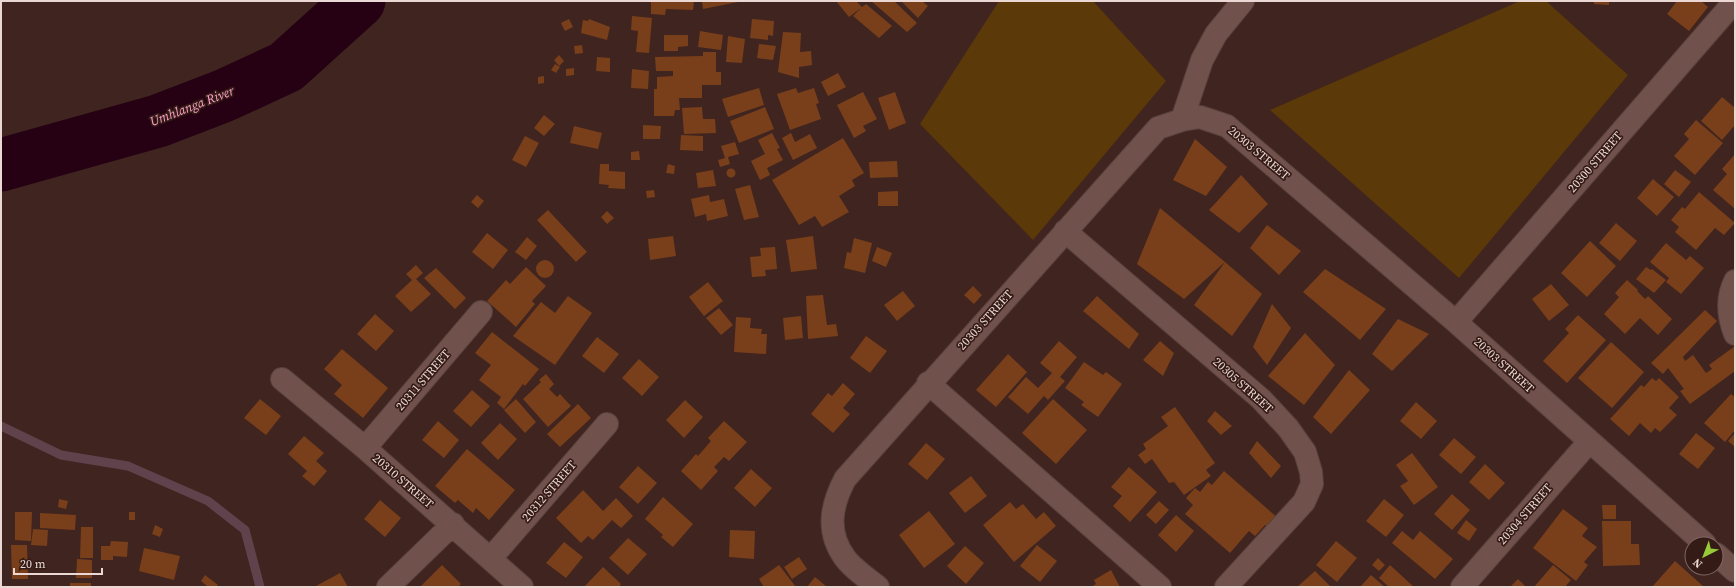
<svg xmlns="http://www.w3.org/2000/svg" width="1736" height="588" viewBox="0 0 1736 588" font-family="'Source Serif 4',serif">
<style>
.green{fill:#5b3908}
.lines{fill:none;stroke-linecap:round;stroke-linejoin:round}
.stream{stroke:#60424d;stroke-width:9}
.river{stroke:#250113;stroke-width:53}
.building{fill:#783f1a}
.street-casing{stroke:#58423d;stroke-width:24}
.street{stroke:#71514b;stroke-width:22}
.labels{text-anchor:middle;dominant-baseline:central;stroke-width:3.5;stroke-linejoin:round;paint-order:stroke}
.street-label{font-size:12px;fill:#ebd8d4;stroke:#351b16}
.water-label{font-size:13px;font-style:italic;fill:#fca1c8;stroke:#351b16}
</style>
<rect width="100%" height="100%" fill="#40241f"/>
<!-- green -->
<path class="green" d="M999,1H1093L1166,81L1033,240L920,124Z
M1520,1H1546L1628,75L1459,278L1270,110Z"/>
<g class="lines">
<!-- stream -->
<path class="stream" d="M1,426L61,455L128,466L208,501L245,530L260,587"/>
<!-- river -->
<path class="river" d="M1,165L158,121L223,96L286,67L359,1"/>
</g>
<!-- building -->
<path class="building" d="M651,1H694L693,10L666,9L665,15L651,14Z
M702,1H738V2L703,9Z
M836,1H856L862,7L866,4L892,26L879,38L853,16L861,8L849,17Z
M871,1H894L917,23L907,32Z
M901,1H922L928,6L918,18Z
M1594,1H1609V5L1594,4Z
M1677,1H1701L1708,7L1689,31L1667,14Z
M632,16L652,18L649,53L636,52L638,31L631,30Z
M569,19L573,27L565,31L561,23Z
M589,19L610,27L607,40L581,33L583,20L588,21Z
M752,19L774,21L773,36L768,35V40L750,38Z
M700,31L723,35L721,50L698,47Z
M783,32L801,33L800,52L811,51L812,65L799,67V78L778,72Z
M664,35H688V46L678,47V51H664Z
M728,36L745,39L742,63L726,62Z
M759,44L776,46L773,60L757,58Z
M582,45L583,53L575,54L574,46Z
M703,52H716V72H721V85H702V98H679L680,110H675L674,116H654V89H657V77L673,76V71H656L655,57L703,56Z
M559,55L564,61L559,66L554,60Z
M597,57L610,58V72L596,71Z
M555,64L560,67L556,73L551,70Z
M574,68V75L566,76V69Z
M632,69L649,71L648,89L631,88Z
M838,73L846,87L828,96L821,82Z
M544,76V83L538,84V77Z
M759,88L764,105L728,117L722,99Z
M796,88L798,93L814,88L819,103L816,104L821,119L790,130L777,94Z
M863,92L877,119L863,126L866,131L854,138L837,105Z
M895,92L906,123L889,130L878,98Z
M1722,97L1735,108V125L1722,140L1701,121Z
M702,107L703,119H715L716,133L684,134L682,108Z
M765,107L774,129L739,143L730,121Z
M544,115L555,124L544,136L534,128Z
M1696,120L1723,143L1695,175L1674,156L1689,139L1684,134Z
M643,125L661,126L660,139H643Z
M574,126L602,133L598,149L570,143Z
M772,133L780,148L777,149L783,160L767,168L770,175L760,180L751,161L765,154L758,140Z
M791,133L795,142L810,134L817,148L793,160L782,138Z
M681,135L703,136V151L680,150Z
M525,136L539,143L526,167L512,160Z
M843,138L864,173L852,180L855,186L839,196L849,212L822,227L815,216L799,225L772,180Z
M1195,139L1227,167L1206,196L1173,180Z
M735,142L739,154L728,157L730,164L720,167L718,160L725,158L721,146Z
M639,151L640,160H631V152Z
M1735,154V209L1713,190L1727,174L1722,169Z
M897,161L898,177L870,178L869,162Z
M600,164H609V171L625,172V189L608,188L609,185L599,184Z
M668,164L675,166L674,174L666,173Z
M726.5 173a4.5 4.5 0 1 1 9 0a4.5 4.5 0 1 1-9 0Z
M713,170L716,186L698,188L696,173Z
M1675,170L1691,182L1679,197L1664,184Z
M1241,175L1268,204L1239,233L1209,210Z
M1653,179L1674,197L1657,216L1637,198Z
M750,185L759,217L744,220L735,189Z
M654,190L655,197L647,198L646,191Z
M898,191V206H878V192Z
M1699,192L1735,223L1724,235L1715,228L1696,250L1675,232L1679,227L1671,220L1682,207L1685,209Z
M477,195L484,201L478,208L471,202Z
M709,195L710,202L724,199L728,216L707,221L706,214L695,217L691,199Z
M1160,208L1225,262L1184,299L1137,264Z
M548,210L587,252L576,262L537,220Z
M607,211L614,218L607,224L601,217Z
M1616,223L1637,241L1620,261L1599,243Z
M1267,225L1301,251L1279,275L1250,248Z
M487,233L508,250L493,269L472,252Z
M673,236L676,256L650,260L648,239Z
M813,236L817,269L791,272L786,240Z
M527,237L537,246L526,260L515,252Z
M854,238L872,243L865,273L844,268L847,252L851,253Z
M1590,241L1616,266L1587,297L1561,273Z
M1666,243L1686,260L1690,256L1704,268L1681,294L1666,282L1669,278L1650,262Z
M775,247L777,269L765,270L766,276L752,277L750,257L761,256L760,248Z
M877,247L892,253L886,267L872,261Z
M536 269a9 9 0 1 1 18 0a9 9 0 1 1-18 0Z
M1225,262L1262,294L1232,336L1194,305Z
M416,265L423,273L416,279L431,294L411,312L395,296L412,280L406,274Z
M526,267L546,286L532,301L535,304L516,327L487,301L506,280L510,284Z
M1646,267L1651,270L1652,269L1666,280L1654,293L1636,279Z
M436,268L466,298L455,309L424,278Z
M1325,269L1386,309L1360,340L1303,292Z
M1627,280L1638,290L1637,291L1645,299L1648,296L1672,319L1658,335L1640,318L1625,334L1604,314L1619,297L1615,293Z
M708,282L723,301L704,316L689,297Z
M1551,284L1569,305L1549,321L1532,299Z
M973,286L982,295L974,304L964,295Z
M903,291L915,306L897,321L884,305Z
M823,295L827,325L836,324L838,336L808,339L806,296Z
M568,296L592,313L555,365L513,336L541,302L555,313Z
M1097,296L1139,334L1129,349L1083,311Z
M1272,304L1291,328L1267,365L1253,347Z
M719,308L733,325L721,335L706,318Z
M1705,310L1717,321L1683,357L1685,361L1693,355L1706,373L1712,369L1709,365L1735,346V371L1690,404L1680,391L1684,389L1668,368L1663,374L1651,363Z
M375,314L394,331L376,351L357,334Z
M1578,315L1606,340L1567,383L1543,361L1569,333L1565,329Z
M801,316L803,338L785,340L783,318Z
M736,317L751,318L750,328L762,329L761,334H767L766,354L734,352Z
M1398,319L1429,334L1392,371L1372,354Z
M492,332L539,369L525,386L523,384L504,409L497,403L501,397L479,380L491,365L475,353Z
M1305,333L1335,365L1304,405L1268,376Z
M866,336L887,351L870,373L850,358Z
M597,337L619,354L604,373L582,356Z
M1059,341L1077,357L1060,377L1065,381L1048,400L1044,396L1028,414L1008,397L1026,377L1038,388L1052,373L1040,363Z
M1160,341L1174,353L1163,376L1143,360Z
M1611,342L1644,372L1612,408L1578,378Z
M342,349L388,388L363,418L334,394L342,385L324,369Z
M1008,354L1027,372L996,407L976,390Z
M639,359L659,377L642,396L622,378Z
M1084,362L1103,375L1106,372L1122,384L1098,417L1081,405L1084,402L1065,388Z
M1349,370L1370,390L1331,434L1313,417Z
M546,374L554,384L549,389L557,397L560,394L571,406L548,427L523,399L541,382L539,380Z
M1652,378L1656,381L1659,378L1679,397L1669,408L1677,415L1660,432L1655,428L1651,433L1640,423L1629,436L1610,419L1641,385L1644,387Z
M843,383L855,394L843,408L850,414L833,433L811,414L828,393L832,396Z
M472,390L490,406L471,427L453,411Z
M1731,394L1735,397V430L1725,442L1704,423Z
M260,399L281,416L266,435L244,418Z
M516,399L536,422L525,433L504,410Z
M1053,399L1087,430L1056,464L1022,433Z
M685,400L703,417L684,438L666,420Z
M1416,402L1437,421L1421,439L1400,421Z
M578,404L591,418L560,447L547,434Z
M1175,407L1215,463L1206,470L1211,476L1184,495L1174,482L1169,483L1152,459L1145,464L1138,455L1146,449L1143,444L1168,426L1161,417Z
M1215,411L1232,426L1221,435L1207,421Z
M438,421L459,440L444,458L422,440Z
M724,421L747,442L729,461L724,457L714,467L718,471L701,490L681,471L696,454L698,456L711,441L708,438Z
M500,423L517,439L498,460L481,443Z
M1696,433L1715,448L1698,469L1679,454Z
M1735,433V447L1728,441Z
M304,436L324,453L316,461L327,471L314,486L302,476L307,471L288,454Z
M1454,438L1476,457L1461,474L1439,455Z
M1257,441L1281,466L1271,478L1249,453Z
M926,443L945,459L927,480L908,464Z
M467,449L515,490L489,520L476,508L473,513L458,500L455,503L435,486Z
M1412,453L1438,487L1414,505L1400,486L1408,481L1396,465Z
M1485,464L1505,483L1489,500L1469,482Z
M638,466L657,483L638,504L619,487Z
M1129,467L1157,492L1130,522L1113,506L1122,496L1111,487Z
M751,469L772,488L755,507L734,488Z
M1224,471L1279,519L1270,529L1265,525L1255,536L1249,531L1230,553L1185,514L1193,505L1186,498L1195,488L1200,492L1208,482L1212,485Z
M971,476L987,496L965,513L949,493Z
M583,490L603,511L616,498L633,516L621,528L612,520L593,540L588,536L581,543L556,518Z
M1452,494L1470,510L1452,530L1434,514Z
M663,497L693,524L673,547L661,537L663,535L645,519Z
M59,499L68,501L66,509L58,507Z
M1384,499L1404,515L1386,537L1366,521Z
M380,500L401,518L385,537L364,519Z
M1159,501L1169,510L1156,524L1146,515Z
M1010,502L1016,509L1023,504L1036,519L1044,512L1056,526L1014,562L983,525Z
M1602,505H1616V519H1603Z
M1563,509L1588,528L1582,536L1597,547L1584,562L1588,565L1576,581L1533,548Z
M929,511L955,544L924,568L899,535Z
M15,512H32L31,541L15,540Z
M129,512H135V520H129Z
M40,513L76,515L75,530L40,528Z
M1176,515L1194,531L1176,552L1158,535Z
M1466,520L1477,529L1469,541L1457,533Z
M1602,521H1631V544H1639L1640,565L1603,566Z
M155,525L163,529L160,537L152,534Z
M81,527H93V558H80Z
M33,529L48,530L47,546L31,545Z
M730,530L755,531L754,559L729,557Z
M1402,531L1413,540L1420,531L1453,559L1435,579L1392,543Z
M628,538L647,554L628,575L609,558Z
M111,541L128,542L127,557L113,556V560H101V546H110Z
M1336,541L1357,558L1337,582L1316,565Z
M564,542L583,557L566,578L546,563Z
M11,545H27L28,579H12Z
M1037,545L1057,561L1040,582L1020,566Z
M965,546L984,563L966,584L947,566Z
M144,548L180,556L174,580L139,571Z
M799,557L807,569L792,579L784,567Z
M1378,558L1385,565L1379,571L1372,565Z
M77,559L92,560V578H76Z
M1675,561L1704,587H1652Z
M442,565L461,584L458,587H420Z
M779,565L796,587H764L759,579Z
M1390,565L1414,587H1389L1379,578Z
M1553,565L1571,580L1565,587H1534Z
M603,567L621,584L619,587H584Z
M1111,570L1120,587H1091L1096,584L1094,580Z
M1315,571L1331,587H1297Z
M340,573L348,587H317L316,586Z
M205,575L218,585L216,587H208L201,581Z
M1371,575L1385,587H1360Z
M815,577L827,587H807Z
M1518,579L1526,587H1510Z
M70,583H91V587H70Z"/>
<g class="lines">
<defs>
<path id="street" d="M1182,120L1202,60L1216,34L1243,1
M1065,231L1261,399L1288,428L1305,452L1311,472L1312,484L1304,502L1226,587
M1735,281C1726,299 1728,316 1735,334
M1456,322L1735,1
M282,379L365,448L522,587
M928,383L1160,587
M365,448L481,312
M1716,554L1735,571
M491,558L607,424
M388,587L453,524
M878,587C868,579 852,568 845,558C826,532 831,506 845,479L1158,128L1182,120L1200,117L1227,126L1456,322L1705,544
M1462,587L1589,442"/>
</defs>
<!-- street casing -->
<use href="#street" class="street-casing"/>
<!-- street -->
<use href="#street" class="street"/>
</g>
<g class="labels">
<!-- street labels -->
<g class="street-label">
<text transform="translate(1259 153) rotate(40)">20303 STREET</text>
<text transform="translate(1595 162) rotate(-49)">20300 STREET</text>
<text transform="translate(985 320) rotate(-48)">20303 STREET</text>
<text transform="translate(1504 365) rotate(42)">20303 STREET</text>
<text transform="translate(423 380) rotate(-49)">20311 STREET</text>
<text transform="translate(1243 385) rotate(42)">20305 STREET</text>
<text transform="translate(403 481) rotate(41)">20310 STREET</text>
<text transform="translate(549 491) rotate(-49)">20312 STREET</text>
<text transform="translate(1525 514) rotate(-49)">20304 STREET</text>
</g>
<!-- water labels -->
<g class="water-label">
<text transform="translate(192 106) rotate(-21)">Umhlanga River</text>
</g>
</g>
<!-- border -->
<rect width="1736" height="588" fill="none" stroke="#ebd8d4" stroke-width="4"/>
<!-- north arrow -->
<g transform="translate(1704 556) rotate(222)"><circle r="19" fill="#351b16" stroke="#7e6762"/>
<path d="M0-3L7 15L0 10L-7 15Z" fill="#97cb38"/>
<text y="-6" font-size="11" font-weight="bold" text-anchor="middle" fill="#ebd8d4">N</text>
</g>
<!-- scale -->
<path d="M14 568v6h88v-6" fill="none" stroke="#ebd8d4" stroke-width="2"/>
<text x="20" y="568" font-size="12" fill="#ebd8d4" stroke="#351b16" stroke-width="3" paint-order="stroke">20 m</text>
</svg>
